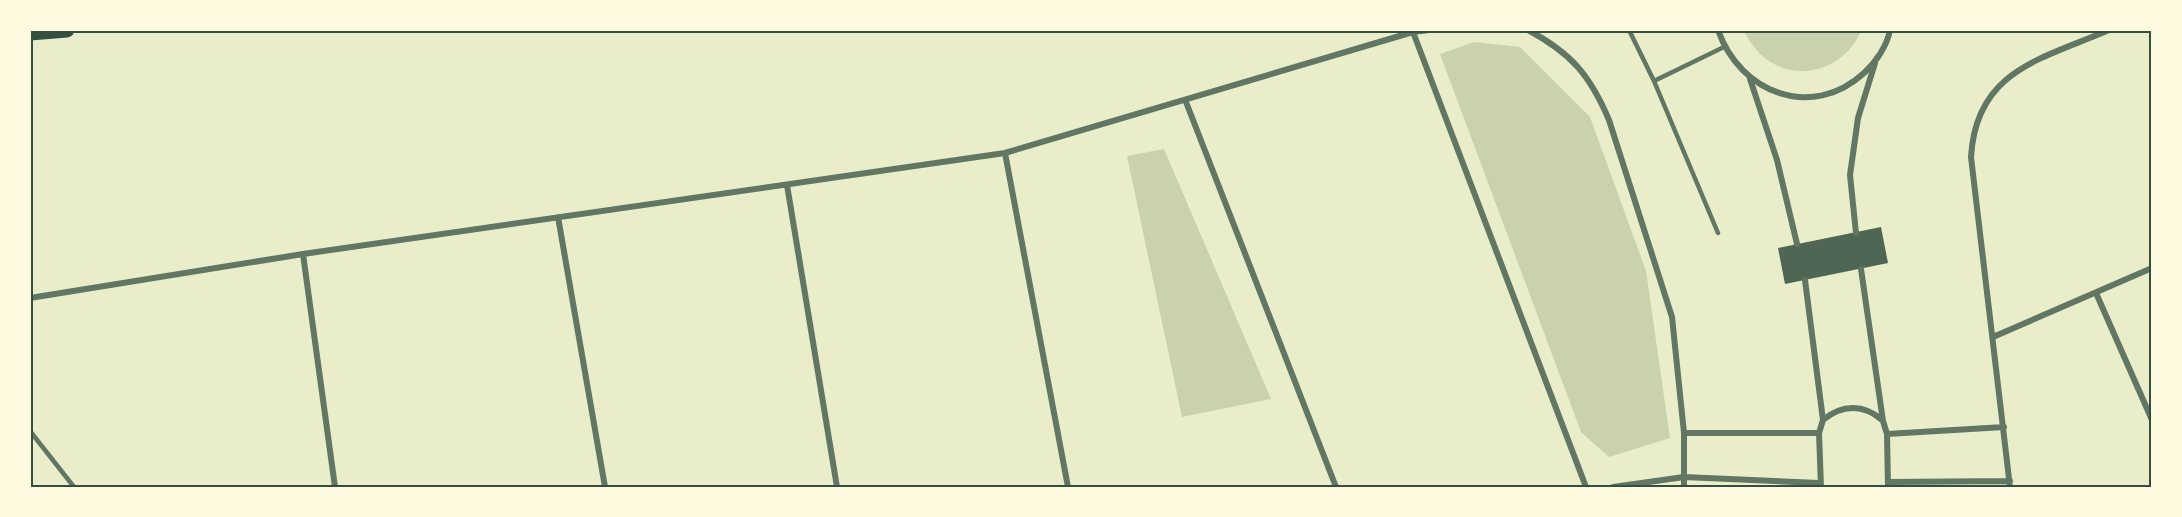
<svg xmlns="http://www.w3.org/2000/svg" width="2182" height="517" viewBox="0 0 2182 517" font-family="Montserrat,sans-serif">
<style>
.green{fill:#cad2ad}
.building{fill:#4f6655}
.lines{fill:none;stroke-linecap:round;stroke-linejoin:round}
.service{stroke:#617663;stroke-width:4.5}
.minor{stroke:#617663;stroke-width:6}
.primary{stroke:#344e41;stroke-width:15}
.neatline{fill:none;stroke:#344e41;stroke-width:2}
</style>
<rect width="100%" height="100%" fill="#e9edc9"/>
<!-- green -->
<path class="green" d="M1743,30H1861C1849,64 1806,82 1774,64C1759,56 1751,44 1743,30Z
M1474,42L1520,47L1590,117L1646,271L1670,438L1609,457L1581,432L1440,54Z
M1164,149L1271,399L1182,417L1127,156Z"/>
<!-- building -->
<path class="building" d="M1881,227L1888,263L1785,284L1778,248Z"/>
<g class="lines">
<!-- service -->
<path class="service" d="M1630,32L1654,81L1718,233
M1654,81L1724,47
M30,431L74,487"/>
<!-- minor -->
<path class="minor" d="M1528,30C1571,53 1590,75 1609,120L1672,317L1684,433V487
M1718,30C1740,93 1812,121 1864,73C1876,62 1887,46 1890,30
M1413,32L1586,487
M1750,79L1777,160L1797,244
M1186,102L1336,487
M1005,153L1068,487
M787,185L837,487
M558,217L605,487
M1856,233L1850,175L1858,118L1875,63
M303,254L335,487
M1861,269L1883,421L1887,434L1888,487
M1805,280L1823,420L1819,433L1821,487
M2096,293L2152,420
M30,298L303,254L1005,153L1413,32L1429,30
M1993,337L2152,268
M1823,420C1842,404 1864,404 1882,420
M1684,433H1819
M1887,434L2004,427
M1889,482L2010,481
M1613,487L1684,477L1819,483
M2010,487L1971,157C1976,70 2042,59 2109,30"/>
<!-- primary -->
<path class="primary" d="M30,33L67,30"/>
</g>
<!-- border -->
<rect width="2182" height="517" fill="none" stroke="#fefae0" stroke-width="63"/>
<rect x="32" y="32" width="2118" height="454" class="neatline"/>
</svg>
